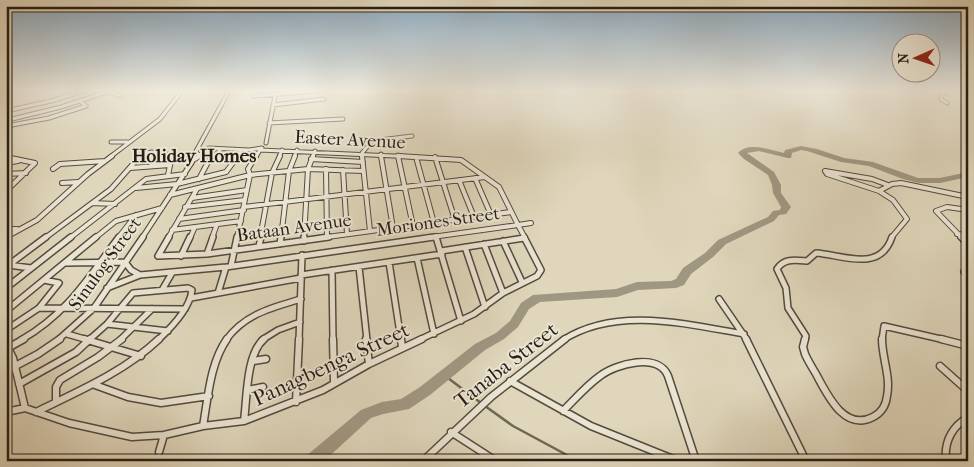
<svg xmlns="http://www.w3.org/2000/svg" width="974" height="467" viewBox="0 0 974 467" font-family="'IM FELL French Canon',serif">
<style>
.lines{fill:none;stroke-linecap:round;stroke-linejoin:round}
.stream{stroke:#6f6656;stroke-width:2.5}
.river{fill:#a09782;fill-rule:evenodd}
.street-far3-casing{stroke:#544b3e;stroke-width:5}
.street-far2-casing{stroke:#544b3e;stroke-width:6}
.street-far1-casing{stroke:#544b3e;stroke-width:8}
.street-casing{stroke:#544b3e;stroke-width:9}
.street-far3{stroke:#eae4d3;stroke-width:3}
.street-far2{stroke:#eae4d3;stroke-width:4}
.street-far1{stroke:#eae4d3;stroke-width:5}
.street{stroke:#eae4d3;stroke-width:6}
.labels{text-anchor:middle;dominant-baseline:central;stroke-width:4;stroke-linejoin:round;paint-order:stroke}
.street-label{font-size:18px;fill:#261d14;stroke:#eae4d3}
.neighbourhood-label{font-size:19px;font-weight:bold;fill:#261d14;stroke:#eae4d3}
.near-street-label{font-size:21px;fill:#261d14;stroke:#eae4d3}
</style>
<rect width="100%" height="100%" fill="#dfd6bb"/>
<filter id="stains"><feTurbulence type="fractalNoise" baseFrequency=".004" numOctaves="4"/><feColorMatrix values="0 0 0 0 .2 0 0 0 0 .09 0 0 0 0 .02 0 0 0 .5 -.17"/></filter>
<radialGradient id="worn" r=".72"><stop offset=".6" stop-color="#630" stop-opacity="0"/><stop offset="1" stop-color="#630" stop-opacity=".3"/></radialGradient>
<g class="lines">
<!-- stream -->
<path class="stream" d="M444,375L481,403
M485,406L513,426L578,461
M318,457V461"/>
<!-- river -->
<path class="river" d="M801,146L817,149L844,158L873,162L918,178H940L968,172V177L940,183H918L903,179L869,166L841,162L807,151L801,150L792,153L791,158H788L759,151L747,153L774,172L781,185V193L791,207L786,214L779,215L774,221L726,244L713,257L691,274L684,285L676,288L638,290L617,297L540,302L529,309L518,327L504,339L485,350L430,395L409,409L383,414L371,418L324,461H304L306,456L361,410L382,402L401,399L420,387L475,344L496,333L510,321L521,303L533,295L616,289L637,282L671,281L676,279L683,268L705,253L718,240L768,217L773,211L780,210L781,207L773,193L772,185L768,175L744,159L738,153C748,141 771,150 784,153L785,150Z"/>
<defs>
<path id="street-far3" d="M106,91L121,96
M944,91L946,92L942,94L941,99L947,103
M254,96L317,91
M80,101L86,106L49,118L12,125L7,123L8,120L61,107L107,92
M273,105L324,99
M6,111L51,101L83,91
M269,123L343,119
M111,142H128
M6,143H8
M266,143L276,91
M209,148L249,150L262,148
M195,153L229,91
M381,154V157
M398,155V157
M110,157L160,119L182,91
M139,157C146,148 162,154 172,155V157
M157,157L160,153
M189,157L195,153L201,155L198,157
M213,157L221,149
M237,157L241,150
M256,157L260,150L416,157
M279,157L282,150
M294,157L297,150
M313,157L315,151
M362,157V153L372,141L412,136"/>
<path id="street-far2" d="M190,156L189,158L193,159
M362,156L370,231
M381,156L393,228
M398,156L413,226
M399,156L461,160L499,187L518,225L531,223
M6,157L35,163L6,191
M416,157L434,223
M435,157L455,220
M311,159L363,162
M193,160L200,156
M6,163L18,161
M151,166L158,156
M130,168L170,165
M53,169L60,164L105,161
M326,169L327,237
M343,170L347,234
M6,174L26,173
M168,175L172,156
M475,178L491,215
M199,179L208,162L214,156
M459,180L474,217
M62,183L78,182
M136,188L177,184L226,172L238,156
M879,191L827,174L825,171L872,179L888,185
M170,195L250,175L248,169L256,156
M192,198L247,190
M92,203L115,204
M185,207L245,200
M244,207L485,177
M179,219L244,210
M6,229H17
M172,230L241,221
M957,234L968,235
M436,236L437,238
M6,237L37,220L88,174L112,156
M45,238L111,189L140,156
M70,238L146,179L185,174
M95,238L116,221L162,208
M118,238L136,215
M142,238L192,162
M168,238L197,189
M190,238L195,227
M212,238L217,224
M237,238L250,175L308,169L363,171
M260,238L272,173L280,156
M281,238L289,171L295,156
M304,238L308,169L313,156
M320,238L511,212
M425,238L518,225L525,238
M522,238H524
M891,238L907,219L893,200L879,191L892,184L901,183L968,197
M962,238L936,211L947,207L968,210"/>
<path id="street-far1" d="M169,237L158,256L207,254L329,237
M436,237L461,321
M961,237L968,244
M304,241V237
M503,241L522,282
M280,244L281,237
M484,244L503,293
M259,246L261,237
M465,247L485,307
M441,251L524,238
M207,254L213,237
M181,256L190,237
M417,258L434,334
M389,262L401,340
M66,263L125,262L131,270L140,275
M8,265L31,268
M231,266L237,237
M6,267L46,237
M359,267L367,340
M332,270L333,340
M964,272L968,270
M301,275L442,254
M6,288L71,237
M107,288L140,275L226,267L434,237
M162,290L172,273
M218,293L226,267
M191,298L301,278
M719,299L747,340
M39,308L185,309
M6,311L96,237
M107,324L168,331
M6,330L39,308L59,283L44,280
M67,334L88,340
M21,340C67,314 88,278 119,237
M58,340L94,308L143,237
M89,340L107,324L133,293L188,288L192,290C190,309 171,328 158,340
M120,340L152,309
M226,340C245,314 271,308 301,299
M262,340L278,330L300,322
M299,340L302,255
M419,340L474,314L503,293L537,276L541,270L524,237
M563,340C616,306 686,324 744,334
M805,340L806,336L788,308L786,288L777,269C784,258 795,260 807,261L816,253C843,255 880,273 892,237
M882,340L884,326L945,340"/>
<path id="street" d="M84,339L141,356
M333,339L334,382
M366,339L369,364
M401,339L402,348
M746,339L806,461
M805,339L803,347L805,354C808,361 812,367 816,374C827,394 844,432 873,417C881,413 886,405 887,396C891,377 882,358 882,339
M941,339L968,346
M6,344L13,358L25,408
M6,349L24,339
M253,361L266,359
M940,366L968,391
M6,371L38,354L60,339
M510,381L591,426L678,461
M19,384L76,352L90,339
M95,385L128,397L161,403L209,396
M248,390L263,387
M56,402V387L60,380L98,357L122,339
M296,402L299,339
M563,411C575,399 586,386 600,376C616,364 658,352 668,376L696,461
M6,412L25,408L69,423L132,437L164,435L203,426L244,421L323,390L369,364L422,339
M36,412C79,391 124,372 159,339
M244,421C247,399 246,354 264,339
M203,426C208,398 210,363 227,339
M451,432L496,461
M159,452L164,435
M423,461L491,397L565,339
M946,461C944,442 952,427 968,417"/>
</defs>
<!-- street-far3 casing -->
<use href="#street-far3" class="street-far3-casing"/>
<!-- street-far2 casing -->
<use href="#street-far2" class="street-far2-casing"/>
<!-- street-far1 casing -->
<use href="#street-far1" class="street-far1-casing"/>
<!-- street casing -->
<use href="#street" class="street-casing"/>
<!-- street-far3 -->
<use href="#street-far3" class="street-far3"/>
<!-- street-far2 -->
<use href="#street-far2" class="street-far2"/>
<!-- street-far1 -->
<use href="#street-far1" class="street-far1"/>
<!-- street -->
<use href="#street" class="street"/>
</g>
<!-- sky -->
<linearGradient id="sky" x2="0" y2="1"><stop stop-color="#8ba8bf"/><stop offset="0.58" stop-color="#f1ede0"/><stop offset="1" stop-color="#f1ede0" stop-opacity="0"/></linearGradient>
<rect width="974" height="156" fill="url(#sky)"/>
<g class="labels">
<!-- street labels -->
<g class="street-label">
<text transform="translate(350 140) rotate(3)">Easter Avenue</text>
<text transform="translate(438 222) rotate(-8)">Moriones Street</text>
<text transform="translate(294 228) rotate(-8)">Bataan Avenue</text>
<text transform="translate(105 264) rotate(-54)">Sinulog Street</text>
</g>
<!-- neighbourhood labels -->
<g class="neighbourhood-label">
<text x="194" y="156">Holiday Homes</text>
</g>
<!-- near-street labels -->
<g class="near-street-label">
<text transform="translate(331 364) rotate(-25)">Panagbenga Street</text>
<text transform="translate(506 365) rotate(-38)">Tanaba Street</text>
</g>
</g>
<!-- margin -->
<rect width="974" height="467" fill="none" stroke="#dfd6bb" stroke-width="25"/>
<rect x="8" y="8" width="959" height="452" fill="none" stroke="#261d14" stroke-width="2.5"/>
<rect x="12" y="12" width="949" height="442" fill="none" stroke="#261d14"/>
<!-- north arrow -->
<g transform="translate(916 58) rotate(268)"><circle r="24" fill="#eae4d3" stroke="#9c9487"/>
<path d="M0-4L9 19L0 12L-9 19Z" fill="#8f2418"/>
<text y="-8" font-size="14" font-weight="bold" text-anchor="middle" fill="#261d14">N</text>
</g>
<rect width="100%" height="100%" filter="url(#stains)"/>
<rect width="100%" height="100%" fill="url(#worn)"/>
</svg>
